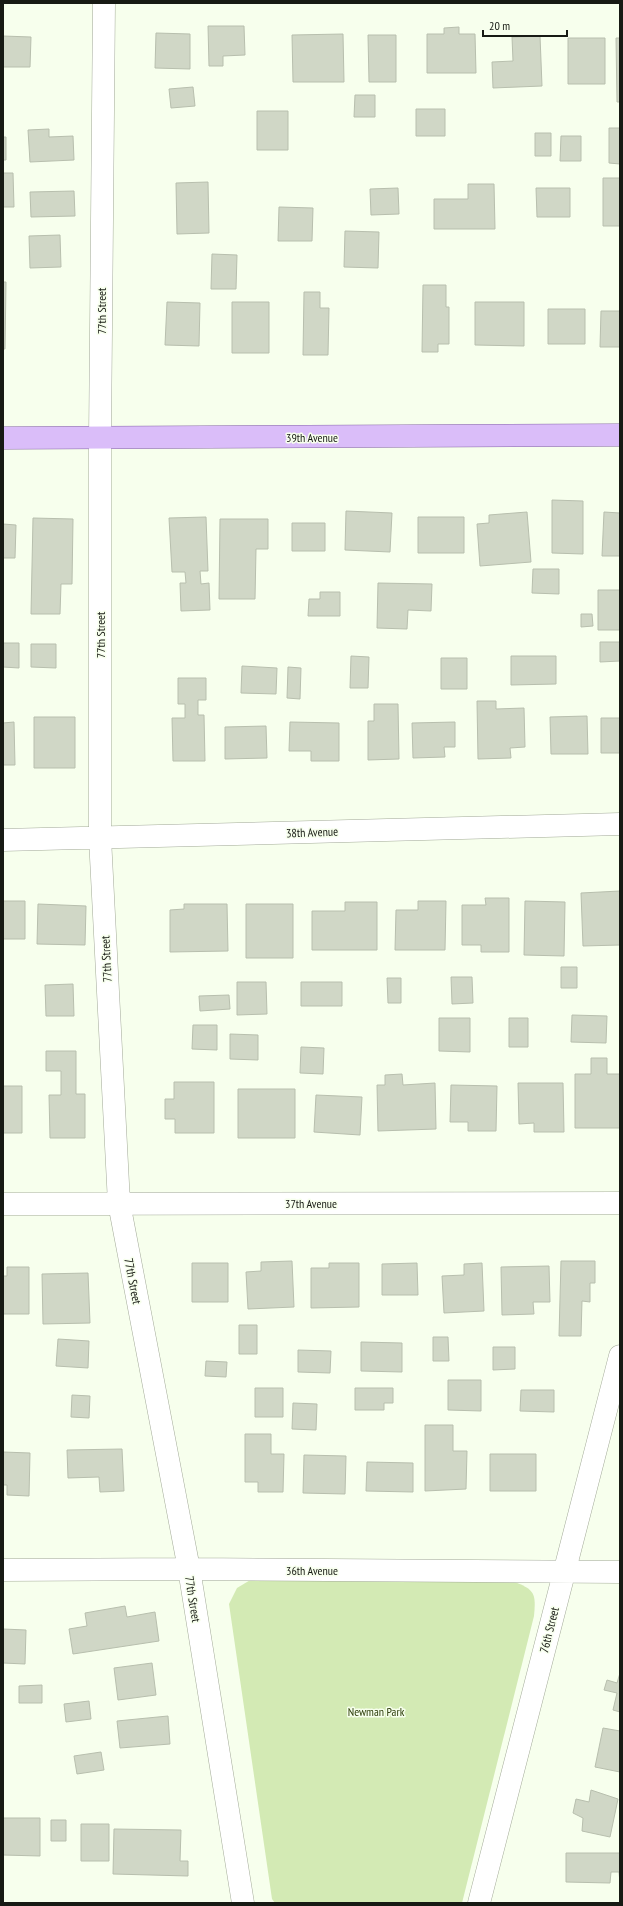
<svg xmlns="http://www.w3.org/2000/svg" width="623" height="1906" viewBox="0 0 623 1906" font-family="'PT Sans Narrow',sans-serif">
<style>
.green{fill:#d3eab4}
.building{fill:#d0d7c6;stroke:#b8bfae}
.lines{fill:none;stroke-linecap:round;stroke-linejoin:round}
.minor-casing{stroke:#a3aa99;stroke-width:23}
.major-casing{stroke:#8667a6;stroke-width:23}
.minor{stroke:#fff;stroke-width:22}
.major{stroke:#dabdf9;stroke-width:22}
.labels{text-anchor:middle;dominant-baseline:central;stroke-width:3;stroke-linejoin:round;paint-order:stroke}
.street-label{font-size:12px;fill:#171a14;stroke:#f7ffed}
.park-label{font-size:12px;fill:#2c3d09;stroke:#f7ffed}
</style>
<rect width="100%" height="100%" fill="#f7ffed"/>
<!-- green -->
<path class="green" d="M252,1579L515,1582C535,1590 536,1594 534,1616L462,1903H275L272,1899L229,1604L237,1588Z"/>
<!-- building -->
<path class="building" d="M208,26H244L245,55L223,56V66H209Z
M459,27V34H475L476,73H427V34H444V28Z
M156,33L190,34V69L155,68Z
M343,34L344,82H293L292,35Z
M368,35H396V82H369Z
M3,36L31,37L30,67H3Z
M540,36L542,86L493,88L492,62L513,61L512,37Z
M568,38H605V84H568Z
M616,38H620V102H617Z
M193,87L195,106L171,108L169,89Z
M355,95H375V117H354Z
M416,109H445V136H416Z
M257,111H288V150H257Z
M609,128H620V164L609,163Z
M49,129V137L73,136L74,160L30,162L28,130Z
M535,133H551V156H535Z
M561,136H581V161H560Z
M3,137H6V160H3Z
M3,173H13L14,207H3Z
M603,178H620V226H603Z
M208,182L209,233L177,234L176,183Z
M468,184H494L495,229H434V199H468Z
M398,188L399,214L371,215L370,189Z
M536,188H570V217H537Z
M74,191L75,216L31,217L30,192Z
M279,207L313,208L312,241H278Z
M345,231L379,232L378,268L344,267Z
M60,235L61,267L30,268L29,236Z
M212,254L237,255L236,289H211Z
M3,282H6L5,349H3Z
M423,285H446V307H449V344H438V352H422Z
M304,292H320V308H329L328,355H303Z
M167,302L200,303L199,346L165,345Z
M232,302H269V353H232Z
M475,302H524V346L475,345Z
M548,309H585V344H548Z
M601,311H620V347H600Z
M552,500L583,501V554L552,553Z
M346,511L392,513L390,552L345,550Z
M527,512L531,562L480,566L477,524L489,523V515Z
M604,512L620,513V556H602Z
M206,517L208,571H200L201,584L209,583L210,610L181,611L180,583H186L185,572H172L169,518Z
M418,517H464V553H418Z
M33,518L73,519L72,584H61L60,614H31Z
M220,519H268V549H256L255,599H219Z
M292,523H325V551H292Z
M3,524L16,525L15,558H3Z
M533,569H559V594L532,593Z
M378,583L432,584L431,611L408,610L407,629L377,628Z
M598,590H620V630H598Z
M320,592H340V616H308L309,599H320Z
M581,614H592L593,626L581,627Z
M600,642H620V661L600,662Z
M3,643H19V668L3,667Z
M31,644H56V668L31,667Z
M351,656L369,657L368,688H350Z
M511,656H556V684L511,685Z
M441,658H467V689H441Z
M242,666L277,668L276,694L241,693Z
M288,667L301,668L300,699L287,698Z
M178,678H206V700H198V715H204L205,761H173L172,718H185V704H178Z
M477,701H496V709L524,708L525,747L510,748L511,758L478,759Z
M374,704H398L399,759L368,760V721H374Z
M587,716L588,754H551L550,717Z
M34,717H75V768H34Z
M601,718H620V753H601Z
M14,722L15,765H3V723Z
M290,722L339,723V761H311V751H289Z
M455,722V747H444L445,757L413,758L412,723Z
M266,726L267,758L225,759V727Z
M620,891V945L583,946L581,893Z
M485,898H509V952H481V945H462V905H486Z
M3,901H25V939H3Z
M418,901H446L445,950H395L396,910H418Z
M525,901L565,902L564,956L524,955Z
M345,902H377V950H312V911H345Z
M38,904L86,906L85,945L37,944Z
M184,904H227L228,951L170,952V910L184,909Z
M246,904H293V958H246Z
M561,967H577V988H561Z
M451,977H472L473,1003L452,1004Z
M387,978H401V1003H388Z
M237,982H266L267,1014L237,1015Z
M301,982H342V1006H301Z
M73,984L74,1016H46L45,985Z
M229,995L230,1009L200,1011L199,996Z
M572,1015L607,1016L606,1043L571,1042Z
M439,1018H470V1052L439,1051Z
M509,1018H528V1047H509Z
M193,1025H217V1050L192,1049Z
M230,1034L258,1035V1060L230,1059Z
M301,1047L324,1048L323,1074L300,1073Z
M46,1051H76V1094H85V1138H50L49,1095H61V1071H46Z
M591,1058H607V1074H620V1128H575V1074H591Z
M402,1074L403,1085L435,1083L436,1129L378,1131L377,1085H385V1075Z
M174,1082H214V1133H175V1119H165V1099H174Z
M518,1083H563L564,1132H534V1123L519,1124Z
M451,1085L497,1086L496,1131H468V1122H450Z
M3,1086H22V1133H3Z
M238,1089H295V1138H238Z
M316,1095L362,1097L360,1135L314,1132Z
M292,1261L294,1307L248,1309L246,1272L261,1271V1262Z
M561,1261H595V1283H590V1302L582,1301L581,1336H559Z
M192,1263H228V1302H192Z
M329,1263H359V1307L311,1308V1268H329Z
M417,1263L418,1295H382V1264Z
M482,1263L484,1311L444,1313L442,1276L464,1275V1264Z
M549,1266L550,1302H533L534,1314L502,1315L501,1267Z
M7,1267H29V1314H3V1276H7Z
M88,1273L90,1323L43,1324L42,1274Z
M239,1325H257V1354H239Z
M433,1337H448L449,1361H433Z
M58,1339L89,1341L88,1368L56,1366Z
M361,1342L402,1343V1372L361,1371Z
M493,1347H515V1369L493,1370Z
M298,1350L331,1351L330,1373L298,1372Z
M206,1361L227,1362L226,1377L205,1376Z
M448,1380H481V1411L448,1410Z
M255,1388H283V1417H255Z
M355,1388H393V1403H384V1410H355Z
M521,1390H554V1412L520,1411Z
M72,1395L90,1396L89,1418L71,1417Z
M293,1403L317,1404L316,1430L292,1429Z
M425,1425H453V1451H467L466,1489L425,1491Z
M245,1434H271V1454H284L283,1492H258V1482H245Z
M122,1449L124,1491L100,1492L99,1477L68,1478L67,1450Z
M3,1452L30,1453L29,1496L7,1495V1485H3Z
M490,1454H536V1491H490Z
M304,1455L346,1456L345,1494L303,1493Z
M367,1462L413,1463V1492L366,1491Z
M125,1606L127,1617L155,1612L159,1641L73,1654L69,1629L87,1626L85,1613Z
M3,1629L26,1630L25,1664L3,1663Z
M152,1663L156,1695L118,1700L114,1668Z
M620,1673V1712L613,1710L617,1693L604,1690L607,1680L617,1683Z
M42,1685V1703H19V1686Z
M89,1701L91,1719L66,1722L64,1704Z
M168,1716L170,1744L120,1748L117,1721Z
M603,1728L620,1731V1772L595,1767Z
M101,1752L104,1770L77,1774L74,1756Z
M591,1790L618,1799L610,1837L582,1831L583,1818L573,1813L576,1799L589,1802Z
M3,1818H40V1856L3,1855Z
M51,1820H66V1841H51Z
M81,1824H109V1861H81Z
M114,1829L181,1830L180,1861H188V1876L113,1874Z
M566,1853H620V1883L619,1872H611L610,1883L566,1882Z"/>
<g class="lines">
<defs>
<path id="minor" d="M104,3L100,439V838L119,1203L189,1569L243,1903
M3,840L620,824
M3,1204L620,1203
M3,1570L189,1569L620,1572
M479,1903L620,1356"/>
<path id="major" d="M3,438L620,435"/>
</defs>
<!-- minor casing -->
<use href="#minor" class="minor-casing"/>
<!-- major casing -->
<use href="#major" class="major-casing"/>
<!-- minor -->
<use href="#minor" class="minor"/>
<!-- major -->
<use href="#major" class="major"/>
</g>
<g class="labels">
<!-- street labels -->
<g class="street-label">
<text transform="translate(101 311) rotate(-90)">77th Street</text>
<text x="312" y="437">39th Avenue</text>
<text transform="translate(100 635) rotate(-90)">77th Street</text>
<text transform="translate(312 832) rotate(-2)">38th Avenue</text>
<text transform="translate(106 959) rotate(-93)">77th Street</text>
<text x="311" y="1203">37th Avenue</text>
<text transform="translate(133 1281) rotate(79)">77th Street</text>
<text x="312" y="1570">36th Avenue</text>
<text transform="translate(193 1599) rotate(81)">77th Street</text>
<text transform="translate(549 1630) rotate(-76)">76th Street</text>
</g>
<!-- park labels -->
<g class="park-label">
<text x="376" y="1711">Newman Park</text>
</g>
</g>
<!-- border -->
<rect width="623" height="1906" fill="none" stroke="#171a14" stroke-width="8"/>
<!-- scale -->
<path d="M483 30v6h84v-6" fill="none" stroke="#171a14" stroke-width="2"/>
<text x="489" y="30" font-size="12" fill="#171a14" stroke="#f7ffed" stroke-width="3" paint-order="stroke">20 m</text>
</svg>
